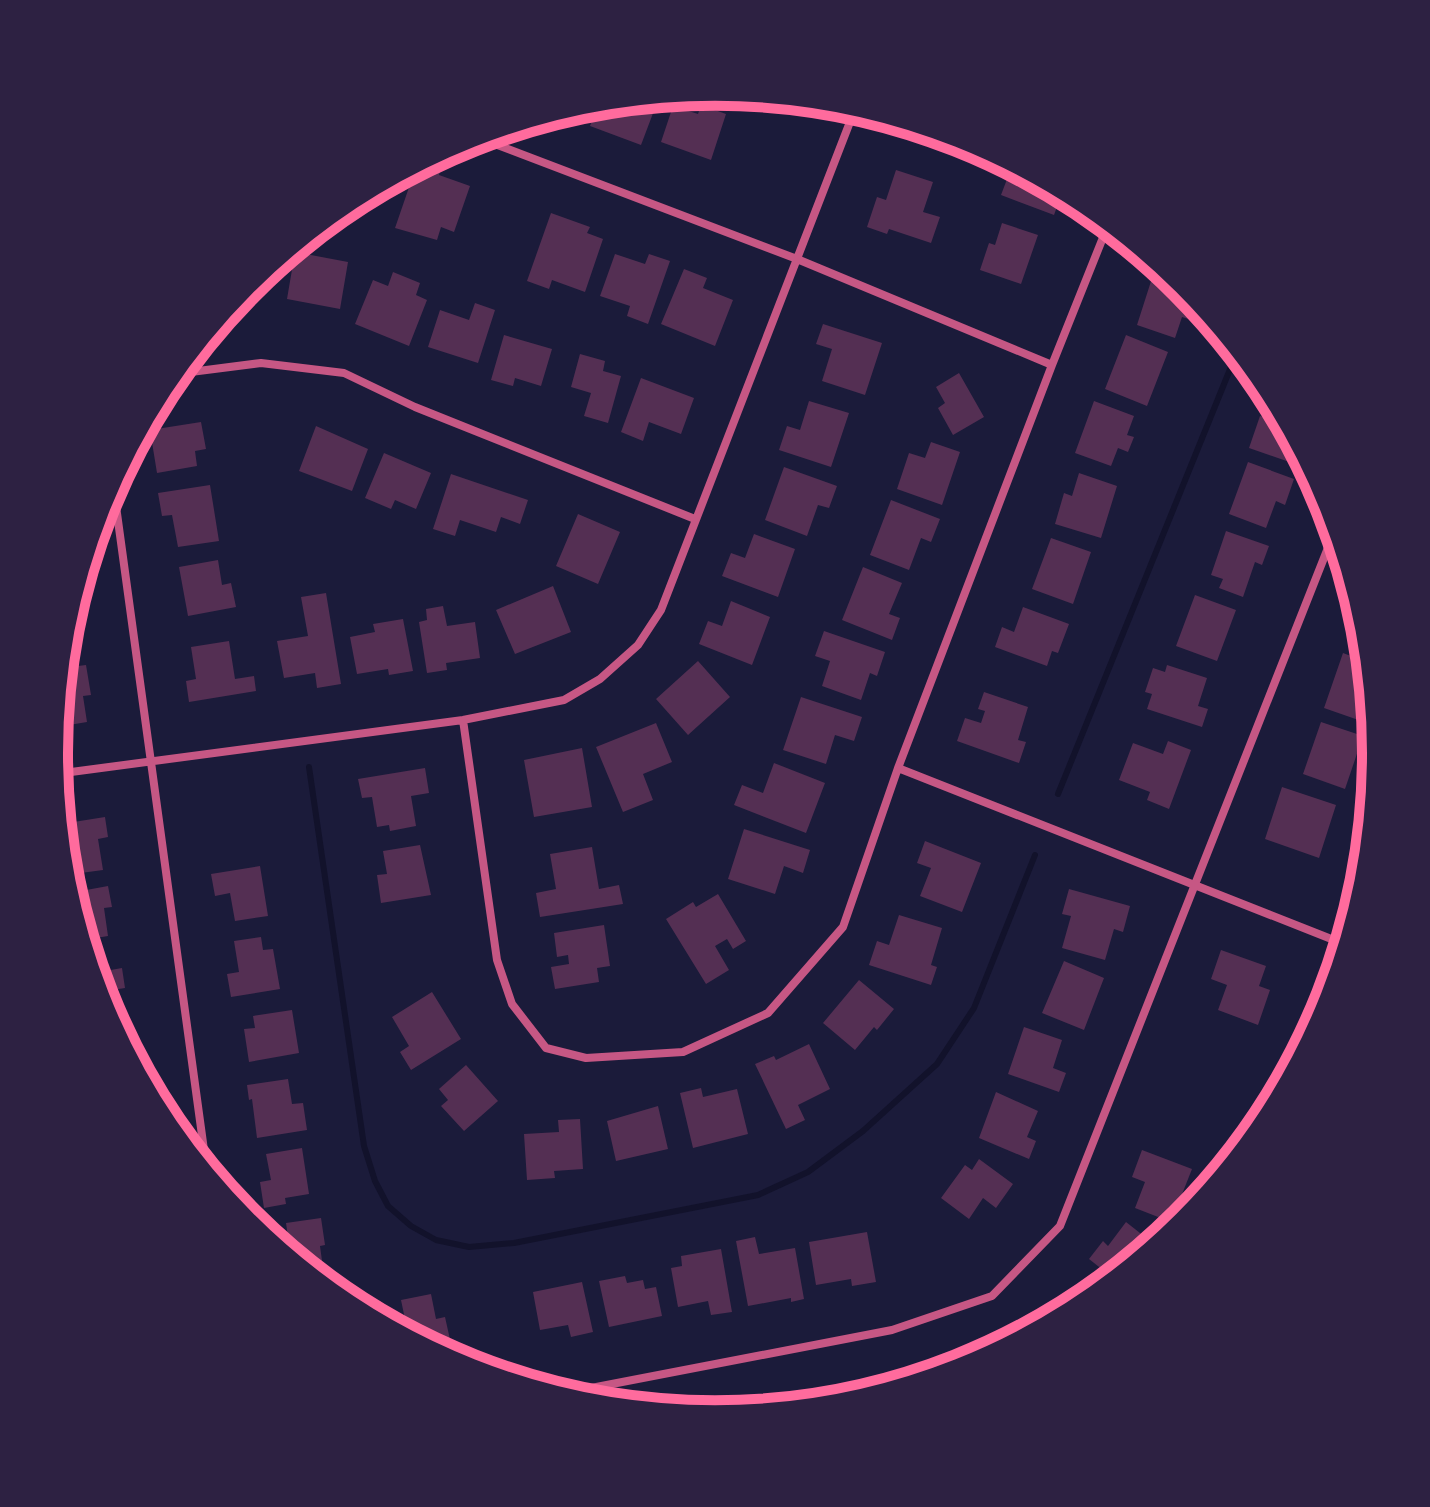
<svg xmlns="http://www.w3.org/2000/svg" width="1430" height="1507" viewBox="0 0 1430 1507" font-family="Montserrat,sans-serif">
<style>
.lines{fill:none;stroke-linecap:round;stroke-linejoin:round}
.stream{stroke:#12122b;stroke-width:6}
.building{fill:#542f53}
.minor{stroke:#c65784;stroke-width:8}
.rim{fill:none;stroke:#ff6b9d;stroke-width:10}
</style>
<rect width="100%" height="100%" fill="#1b1b3a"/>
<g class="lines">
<!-- stream -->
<path class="stream" d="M309,767L364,1146L375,1181L388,1206L411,1226L436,1240L469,1247L514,1243L758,1195L808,1172L863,1131L937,1064L974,1008L1035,855
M1058,794L1237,352"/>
</g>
<!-- building -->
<path class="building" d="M644,99L643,104L655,108L641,145L590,126L598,104Z
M701,105L726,114L711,160L661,142L673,106L698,114Z
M579,107L575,120L558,114Z
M424,163L441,169L439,175L470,186L454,232L441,227L437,240L395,228L416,167Z
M1012,166L1062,193L1054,215L1001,195Z
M896,170L933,182L923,212L940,217L931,243L889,229L887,234L867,227L877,197L886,200Z
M389,182L386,197L371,193L369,202L356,200Z
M551,213L590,227L587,233L603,239L585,292L552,280L549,289L527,281Z
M1002,223L1038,235L1021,284L980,270L989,243L995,245Z
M295,252L348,262L340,309L287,299Z
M615,254L645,264L649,254L670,261L648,324L627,316L630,306L600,296Z
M684,269L707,278L703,288L733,300L715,346L661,324Z
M393,272L420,283L416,295L427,300L409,346L355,324L373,280L388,286Z
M1153,275L1180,284L1197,304L1192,320L1182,317L1175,338L1137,325Z
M254,281L257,301L236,304V301Z
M475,303L495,310L478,363L428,347L440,310L469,320Z
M823,324L882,343L865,395L822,381L832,349L816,344Z
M504,335L552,349L541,386L515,378L513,386L491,380Z
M1126,335L1168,352L1147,406L1105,389Z
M580,354L605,361L603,371L621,376L608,423L584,416L591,393L571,387Z
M959,373L984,417L953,435L938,408L945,403L936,387Z
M641,378L694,398L681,434L649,422L643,441L621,432Z
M809,401L849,413L831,467L779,450L787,426L800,430Z
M1094,401L1134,416L1127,435L1134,437L1128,452L1118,448L1111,466L1075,453Z
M1273,402L1301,455L1298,465L1249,448L1260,416L1268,418Z
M201,422L206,449L195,451L197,466L157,473L150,430Z
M316,426L368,449L352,491L299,471Z
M931,442L960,452L942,505L897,489L909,453L925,458Z
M384,453L431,473L416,509L395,500L391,509L365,498Z
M1248,462L1294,479L1285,505L1276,501L1266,528L1229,514Z
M784,467L837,486L829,508L818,505L807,536L765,520Z
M1079,473L1117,486L1101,538L1055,524L1064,493L1072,496Z
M451,474L528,500L520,524L501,517L496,532L460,520L455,536L433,529Z
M210,485L219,541L178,547L172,515L162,516L158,493Z
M891,500L940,519L931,542L921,538L909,570L870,555Z
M578,514L620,532L598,584L556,566Z
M1226,531L1269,546L1262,565L1255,562L1243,597L1219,588L1223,579L1211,575Z
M754,534L795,549L778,597L722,576L731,553L745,558Z
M1051,538L1091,552L1073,604L1032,589Z
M218,560L222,585L231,583L236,607L188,616L179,567Z
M863,567L902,583L889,614L900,618L892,640L842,620Z
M553,586L571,632L515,654L496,610Z
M326,593L341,684L317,688L315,673L284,678L277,641L308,636L301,597Z
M1195,595L1236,610L1217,661L1176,646Z
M731,601L770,617L752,665L699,644L708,621L722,626Z
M443,606L447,626L475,622L480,658L446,663L447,670L427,673L419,622L427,620L426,609Z
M1023,607L1069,624L1058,653L1052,651L1047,666L995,647L1002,627L1014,632Z
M1360,613L1363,625L1365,646L1349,639Z
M403,619L413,671L389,675L388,669L357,674L350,637L375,632L373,624Z
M824,631L885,652L877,676L870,673L861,700L822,686L830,661L815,656Z
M229,641L235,679L254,676L256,691L189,702L186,681L196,679L191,647Z
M1343,653L1367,662L1372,710L1367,723L1324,708Z
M698,661L730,697L688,735L656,699Z
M86,665L91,695L83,696L87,722L57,727L62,668Z
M1167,665L1207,678L1198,706L1208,709L1202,727L1147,709L1152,694L1145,692L1153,668L1165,672Z
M984,692L1028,707L1018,740L1026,742L1019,763L957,741L965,718L981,723L985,711L978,709Z
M801,697L862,717L854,741L835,735L826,764L783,750Z
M1321,722L1363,736L1345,789L1303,774Z
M656,723L672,762L643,774L653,800L623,812L596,747Z
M1168,741L1191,750L1169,809L1147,800L1150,792L1119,780L1133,743L1163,754Z
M582,748L592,807L534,817L524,760Z
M774,763L825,783L806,833L734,805L742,785L763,793Z
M425,768L429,793L411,796L416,826L390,831L389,825L377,827L372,797L362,798L358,779Z
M1282,787L1336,805L1319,858L1265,839Z
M105,817L108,837L98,839L103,870L66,875L61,824Z
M744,829L810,850L803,873L784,866L775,894L728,879Z
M925,841L981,863L962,912L920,896L931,868L917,863Z
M420,845L431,895L381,903L377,875L387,874L383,851Z
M592,847L599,889L619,885L623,904L540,917L536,893L556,889L550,854Z
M260,866L268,916L235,921L230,893L215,896L211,874Z
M108,886L112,907L104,908L108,936L84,940L70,893Z
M1069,889L1130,906L1123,932L1114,929L1105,960L1062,948L1071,916L1062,914Z
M718,894L746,941L733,949L727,939L715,946L729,970L706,984L666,919L693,902L696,907Z
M899,915L942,928L931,965L937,967L931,985L869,965L877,941L889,945Z
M604,925L610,966L597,968L599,982L555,989L551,967L569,964L568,955L557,957L554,933Z
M261,937L263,950L273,949L280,989L231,997L227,974L239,972L234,941Z
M1221,950L1266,966L1259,986L1270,990L1258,1025L1218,1010L1227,985L1211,979Z
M1064,961L1104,978L1084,1030L1042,1013Z
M122,968L125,988L106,991L109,1016L94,973Z
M859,980L894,1009L877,1030L874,1027L855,1050L823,1023Z
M432,992L461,1039L411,1070L400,1052L409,1046L392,1017Z
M292,1010L299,1053L249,1062L244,1029L255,1028L253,1016Z
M1313,1017L1319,1019L1309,1038L1305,1036Z
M1024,1027L1062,1040L1053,1068L1066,1073L1059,1092L1008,1074Z
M809,1044L830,1089L798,1105L805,1120L786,1129L755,1064L774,1056L776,1060Z
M466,1065L498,1101L464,1131L441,1106L448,1100L439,1089Z
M288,1079L292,1104L303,1103L307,1130L257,1138L252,1099L249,1100L247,1085Z
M701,1088L703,1097L737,1089L748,1134L693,1148L680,1093Z
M996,1092L1038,1111L1027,1137L1036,1141L1029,1159L979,1138Z
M658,1106L668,1149L616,1161L607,1121Z
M580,1119L583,1169L554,1171L555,1178L527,1180L524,1134L559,1132L558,1120Z
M302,1148L309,1194L285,1198L286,1204L264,1208L260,1182L271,1180L266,1154Z
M1142,1150L1192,1169L1171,1222L1135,1208L1145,1182L1132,1177Z
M979,1159L1013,1184L996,1208L983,1198L969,1219L941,1198L965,1165L972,1170Z
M321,1218L325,1245L320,1246L323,1268L309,1271L284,1251L290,1250L286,1223Z
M1126,1222L1154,1244L1113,1278L1089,1259L1103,1241L1108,1246Z
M867,1232L876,1282L852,1286L851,1279L816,1285L809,1242Z
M755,1237L759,1254L795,1248L804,1299L791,1302V1298L748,1306L736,1241Z
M721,1249L732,1312L711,1315L708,1301L678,1307L671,1268L682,1266L681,1256Z
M625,1276L627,1283L643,1280L645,1289L656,1287L662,1316L609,1327L599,1281Z
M582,1282L593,1332L571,1337L568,1325L540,1330L533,1292Z
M431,1294L436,1319L445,1317L451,1344L432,1348L393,1327L406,1324L401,1300Z
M1065,1295L1076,1306L1054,1318L1048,1311Z
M1003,1338L1006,1344L992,1351L989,1346Z
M827,1393L829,1403L790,1407L789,1400Z"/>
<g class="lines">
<!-- minor -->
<path class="minor" d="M479,138L797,259L1052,365
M175,374L261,363L344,373L415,407L695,519
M113,484L207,1172
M463,720L497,960L512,1004L546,1048L586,1058L683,1052L768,1013L843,927L898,768L1052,365L1108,225
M898,768L1344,944
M56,774L463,720L564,700L600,679L638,645L661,610L855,109
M560,1394L892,1330L992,1296L1060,1226L1335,530"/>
</g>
<!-- crop -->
<path d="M0 0H1430V1507H0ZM68 753a647 647 0 1 1 1294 0a647 647 0 1 1-1294 0Z" fill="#2d2142" fill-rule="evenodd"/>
<path class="rim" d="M68 753a647 647 0 1 1 1294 0a647 647 0 1 1-1294 0Z"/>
</svg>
